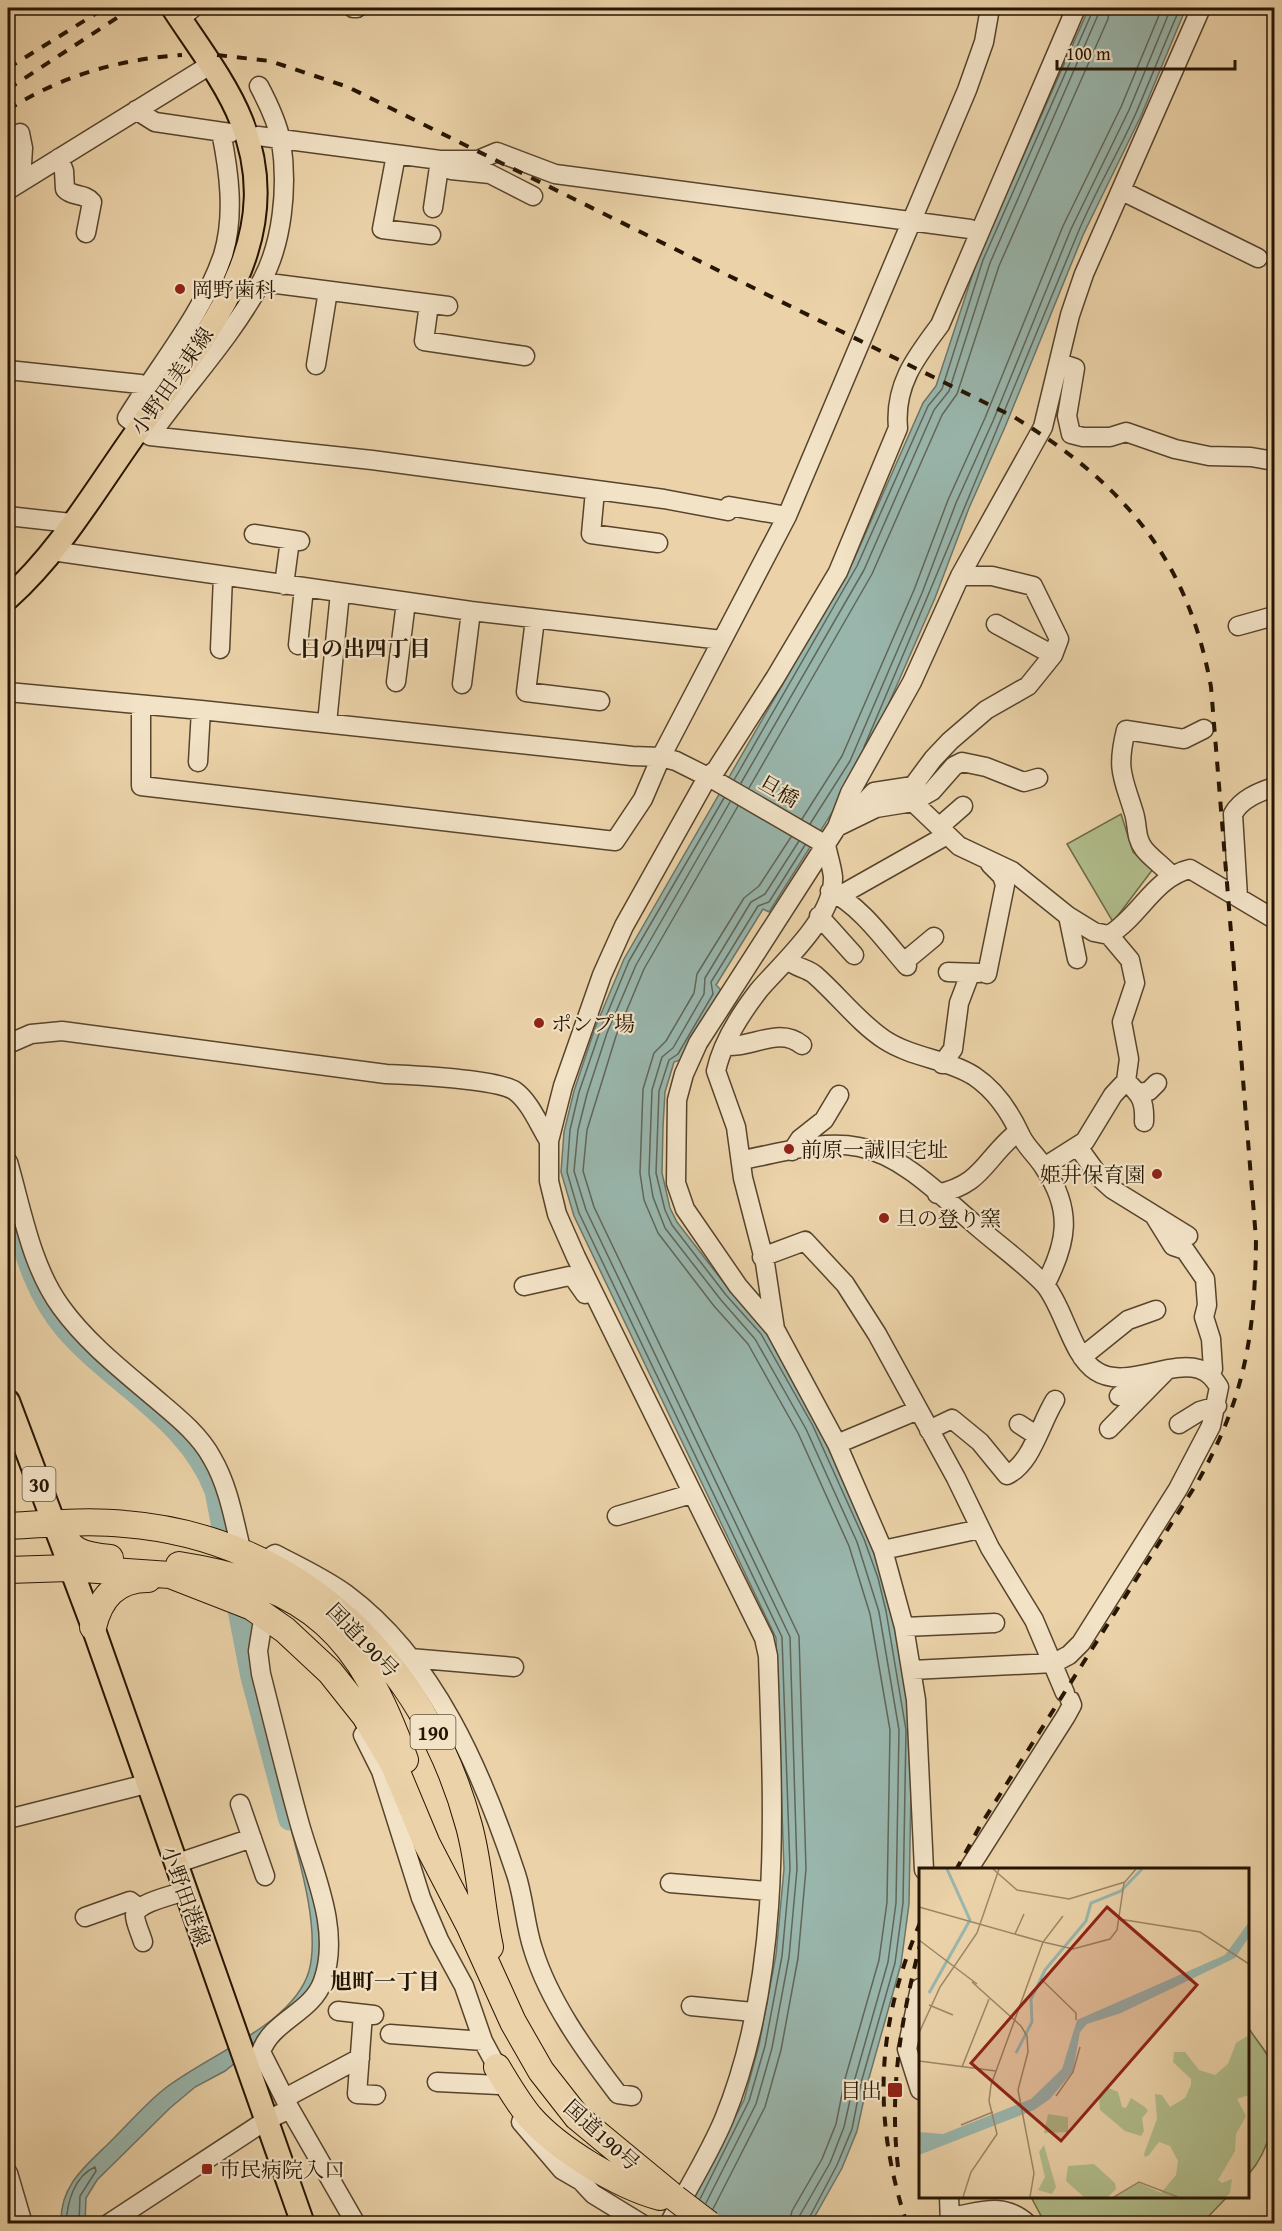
<svg xmlns="http://www.w3.org/2000/svg" width="1282" height="2231" viewBox="0 0 1282 2231" font-family="'Gentium Book Plus','Noto Serif JP',serif">
<style>
.green{fill:#b1bd8c;stroke:#6c6947;stroke-width:1.5}
.water{fill:#99b6ad;stroke:#6b7669;stroke-width:1.5}
.lines{fill:none;stroke-linecap:round;stroke-linejoin:round}
.shore{stroke:#606658;stroke-width:1.5}
.river{stroke:#99b6ad;stroke-width:21}
.minor-casing{stroke:#57442c;stroke-width:21}
.major-casing{stroke:#261502;stroke-width:26}
.highway-casing{stroke:#261502;stroke-width:28}
.minor{stroke:#f2e2c6;stroke-width:18}
.major{stroke:#ebd2a8;stroke-width:22}
.highway{stroke:#ebd2a8;stroke-width:26}
.rail{stroke:#261502;stroke-width:4;stroke-dasharray:10 10;stroke-linecap:butt}
.highway-bridge-casing{stroke:#261502;stroke-width:28;stroke-linecap:butt}
.highway-bridge{stroke:#ebd2a8;stroke-width:26}
.poi-dot{fill:#8f2418;stroke:#f2e2c6;stroke-width:2}
.labels{text-anchor:middle;dominant-baseline:central;stroke-width:4.5;stroke-linejoin:round;paint-order:stroke}
.shield{fill:#f2e2c6;stroke:#63523d;stroke-width:1.5}
.shield-label{font-size:20px;font-weight:bold;fill:#261502}
.poi-label{font-size:21px;fill:#261502;stroke:#f2e2c6;text-anchor:start}
.street-label{font-size:21px;fill:#261502;stroke:#f2e2c6}
.neighbourhood-label{font-size:22px;font-weight:bold;fill:#261502;stroke:#f2e2c6}
.inset-river{fill:none;stroke:#99b6ad;stroke-width:3}
.inset-road{fill:none;stroke:#9c8666;stroke-width:1.5}
.view{fill:#8f2418;fill-opacity:0.15;stroke:#8f2418;stroke-width:3}
.inset-edge{fill:none;stroke:#261502;stroke-width:3}
</style>
<rect width="100%" height="100%" fill="#ebd2a8"/>
<filter id="stains"><feTurbulence type="fractalNoise" baseFrequency=".00333" numOctaves="4"/><feColorMatrix values="0 0 0 0 .2 0 0 0 0 .09 0 0 0 0 .02 0 0 0 .5 -.17"/></filter>
<radialGradient id="worn" r=".72"><stop offset=".6" stop-color="#630" stop-opacity="0"/><stop offset="1" stop-color="#630" stop-opacity=".3"/></radialGradient>
<!-- green -->
<path class="green" d="M1121,814L1133,852L1153,869L1113,922L1067,844Z
M1274,1464V1551L1269,1529L1270,1468Z
M1248,2027C1255,2039 1272,2057 1274,2070C1281,2105 1271,2149 1248,2175Z
M1031,2197H1227L1207,2218L1198,2224L1045,2223Z"/>
<!-- water -->
<path class="water" d="M1089,8H1186L1141,116L1083,235L1005,427L969,508L935,598L861,767L769,912L763,909L716,985L722,991L683,1059L674,1062L665,1092L663,1127L662,1173L670,1208L677,1222L731,1292L766,1330L818,1423L870,1537L892,1609L912,1729L909,1904L901,1964L867,2085L857,2131L842,2168L811,2223H680L744,2100L759,2045L776,1955L784,1869L776,1638L574,1216L561,1172L564,1132L574,1091L595,1028L624,959L852,564L923,403L936,386L978,258Z
M281,1792L321,1917L319,1982L261,2042L225,2071L195,2087L170,2108L97,2180L86,2198L85,2223H61C60,2187 83,2168 107,2145C126,2127 143,2106 163,2090C204,2056 293,2026 309,1971C322,1923 293,1841 281,1792Z"/>
<g class="lines">
<!-- shore -->
<path class="shore" d="M864,747C937,577 1006,406 1077,235C1094,193 1118,154 1136,113C1151,78 1165,42 1180,8
M734,780L857,566L928,406L942,389L983,260L1094,8
M741,783L864,570L934,410L949,391L990,263L1101,8
M749,788L872,574L942,415L957,394L999,266L1108,19L1110,8
M802,819L842,756L914,590L948,500L985,418L1063,226L1121,107L1162,8
M810,824L850,761L922,593L956,503L993,421L1071,229L1129,110L1171,8
M805,845L769,902L758,906L711,982L713,994L678,1054L669,1060L659,1091L656,1173L665,1210L672,1225L726,1295L761,1334L813,1426L864,1539L878,1578L886,1611L906,1730L903,1903L895,1963L861,2083L852,2129L837,2165L806,2224
M700,2199L749,2101L765,2046L782,1956L790,1869L782,1637L579,1213L567,1172L570,1130L579,1092L600,1031L629,961L724,798
M706,2203L756,2104L772,2048L789,1957L797,1869L790,1637L586,1210L574,1171L578,1130L587,1094L607,1033L636,965L730,802
M713,2209L765,2107L781,2050L798,1958L806,1869L799,1636L594,1207L583,1171L587,1130L616,1036L644,969L738,806
M66,2224C67,2203 74,2176 95,2167L96,2171L80,2196L79,2224
M789,2224L792,2211L822,2159L836,2124L845,2079L879,1960L887,1902L890,1730L870,1614L849,1546L798,1433L748,1344L714,1306L658,1233L644,1200L640,1173L643,1089L654,1053L666,1041L694,993L697,974L744,898L759,886L791,837
M798,2224L800,2215L830,2163L844,2127L854,2082L888,1962L896,1903L899,1730L879,1612L857,1542L806,1429L755,1339L721,1300L665,1228L653,1197L649,1173L652,1090L662,1057L673,1048L704,994L705,978L751,902L765,894L799,841"/>
<!-- river -->
<path class="river" d="M8,1196C22,1242 32,1291 65,1329C113,1385 188,1419 215,1491L251,1677L289,1820"/>
<defs>
<path id="minor" d="M353,8H357
M180,18L193,8
M136,110L155,122L230,133
M221,132C229,171 235,215 223,255C204,312 158,367 127,418L150,436L372,460L664,499L728,511L729,506L787,516
M20,133L23,148L21,181
M258,136L440,160H478L497,152L555,174L970,229
M396,155L382,229L431,235
M59,158L64,171L65,189C72,197 85,193 92,202L86,233
M451,170L490,174L533,196
M8,190L210,65
M1122,191L1258,258
M433,208L440,160
M261,282L448,306
M429,304L424,341L525,356
M1060,363L1075,368L1067,416L1071,434L1083,437H1110L1126,432L1175,449L1209,456L1251,457L1274,461
M316,365L328,291
M8,370L140,384L146,387
M150,436C186,385 230,339 260,284C283,244 288,186 281,141C277,121 268,103 259,86
M595,491L591,534L658,543
M8,516L71,523
M254,534L300,541
M52,551L471,611L722,640
M284,585L290,540
M535,619L526,692L600,701
M996,624L1053,655
M1238,626L1274,616
M298,645L304,588
M220,649L223,576
M396,682L406,602
M462,684L471,611
M8,692L201,710L632,756L661,757L676,761L714,780L826,845C828,855 832,867 833,877C834,918 783,962 759,990C742,1012 722,1043 716,1071L736,1127L743,1178L765,1263L775,1329
M141,705V786L615,841L643,799L661,757L787,516L967,90L984,42L990,8
M327,723L340,593
M198,762L201,710
M919,798L913,786L933,759L950,741L986,710L1028,686L1053,655L1059,639L1033,586L992,576H960
M913,802L959,846L1012,871L1068,916L1094,932L1109,935L1130,960L1135,983L1122,1022L1129,1059L1126,1081L1113,1095L1085,1141L1044,1167
M848,819L874,792L913,786
M837,827L876,808L913,802L932,791L954,766L962,762L986,767L1024,782L1038,778
M939,827L963,806
M1171,875C1163,866 1151,858 1144,849C1135,837 1138,826 1134,813C1123,777 1116,770 1126,730L1184,739L1204,729
M830,891C861,906 885,941 907,966
M839,896L947,835
M1238,897L1233,814C1241,799 1259,792 1274,787
M819,916L854,955
M1068,916L1077,959
M1109,935C1139,917 1155,877 1190,869L1274,919
M788,960C796,968 807,968 815,975C839,996 859,1023 885,1040C913,1058 947,1059 974,1076C995,1090 1011,1114 1021,1136C1026,1147 1039,1158 1045,1169C1073,1211 1067,1243 1045,1285
M904,962L934,937
M948,972L979,973
M987,974L1005,885L1002,876L990,864
M8,1044L31,1034L62,1031L386,1074C410,1075 497,1079 515,1091C530,1102 539,1125 549,1141
M726,1046C753,1048 779,1026 802,1045
M942,1064L953,1049L959,1003L970,974
M1126,1081C1141,1095 1145,1101 1144,1122
M1140,1093L1149,1091L1157,1083
M1078,1147L1101,1179L1112,1189L1188,1236
M792,1151L800,1139L824,1120L839,1095
M741,1160C779,1154 820,1139 859,1147C905,1156 944,1199 979,1228C1001,1247 1025,1264 1045,1285C1064,1308 1072,1356 1096,1371C1124,1390 1170,1360 1199,1369C1209,1372 1214,1379 1219,1387L1211,1426L1178,1489L1081,1643L1069,1655L1054,1663L912,1670
M8,1162C22,1210 31,1266 61,1307C87,1343 122,1370 156,1399C176,1416 199,1434 212,1458C229,1487 234,1521 242,1553
M937,1194C982,1184 983,1162 1014,1135L1021,1137
M1155,1217L1173,1246L1185,1250L1205,1279L1207,1305L1204,1317L1211,1339L1213,1369L1210,1374
M762,1257L805,1241L845,1284L877,1334L956,1478L990,1548L1034,1620L1065,1693
M524,1286L569,1276L573,1277L585,1294
M1082,1357L1128,1320L1156,1310
M1119,1396L1135,1385L1142,1375
M1019,1424L1036,1435
M1179,1424L1200,1411L1217,1406
M1109,1429L1166,1371
M929,1430L952,1419L980,1442L1007,1475C1032,1463 1040,1424 1055,1400
M837,1444L918,1410
M617,1516L691,1494
M883,1550L980,1529
M263,1562L275,1554C298,1566 324,1578 346,1594C435,1660 482,1772 516,1874C524,1898 525,1925 533,1949C549,2001 585,2051 618,2094L632,2096
M262,1626L258,1651L261,1674C274,1725 286,1775 300,1825C314,1874 341,1930 323,1981C312,2013 271,2021 261,2052L290,2109
M904,1627L995,1623
M410,1658L514,1667
M363,1735L381,1771L421,1898L439,1940L464,1986L483,2041L497,2067L498,2080
M240,1804L265,1876
M8,1819L146,1784
M175,1864L252,1838
M924,1870L916,1700L904,1627L883,1550L837,1444L775,1329L738,1286L685,1209L676,1183L677,1100L684,1074L698,1043L837,827L850,793L912,682L960,576L1043,427L1070,315L1084,274L1201,8
M968,1870L1066,1716L1072,1705L1070,1700
M670,1883L768,1891
M85,1917L130,1901L139,1908
M143,1942C141,1934 135,1923 135,1915C136,1903 174,1895 185,1891
M920,1988L907,2049L920,2090
M691,2006L753,2012
M338,2011L374,2015
M363,2014L357,2094L376,2095
M390,2034L483,2041
M437,2082L499,2085
M285,2098L360,2058
M521,2122L562,2170L581,2181L593,2194L642,2224
M8,2173L23,2224
M949,2196L950,2224
M951,2217C981,2212 1003,2201 1028,2224
M108,2224L265,2121L290,2109L356,2224
M669,2224C687,2189 709,2155 724,2119C783,1974 773,1809 768,1656L764,1638L576,1257L557,1214L549,1181V1141L563,1086L602,975L624,926L708,776L716,770L775,678L838,572L898,428C894,385 916,357 940,325L1076,8"/>
<path id="major" d="M8,598C60,552 97,487 138,430C204,337 291,242 241,120C226,82 195,42 173,8
M8,1401L93,1627L303,2224"/>
<path id="highway" d="M55,1525C71,1551 79,1555 110,1558
M8,1526C46,1524 87,1520 125,1524C299,1538 425,1662 469,1826C480,1866 481,1907 490,1947
M179,1565C313,1586 360,1635 405,1760
M8,1570L69,1568L170,1575L252,1607L285,1630L330,1672L365,1716L394,1765L427,1844L469,1925L513,2022L541,2071L577,2117L675,2198
M93,1627C100,1598 116,1579 148,1579
M497,2067C507,2084 517,2101 530,2117C558,2149 619,2186 660,2197"/>
</defs>
<!-- minor casing -->
<use href="#minor" class="minor-casing"/>
<!-- major casing -->
<use href="#major" class="major-casing"/>
<!-- highway casing -->
<use href="#highway" class="highway-casing"/>
<!-- minor -->
<use href="#minor" class="minor"/>
<!-- major -->
<use href="#major" class="major"/>
<!-- highway -->
<use href="#highway" class="highway"/>
<!-- rail -->
<path class="rail" d="M217,55L270,61L348,87L1014,417C1124,484 1188,559 1211,687L1256,1239C1255,1335 1245,1398 1197,1483L980,1826L956,1870
M8,68L105,8
M8,89L132,8
M8,110C60,76 120,59 182,55
M898,2167C889,2090 901,2019 920,1945
M907,2224C872,2118 876,2026 920,1923"/>
<defs>
<path id="highway-bridge" d="M675,2198L709,2224"/>
</defs>
<!-- highway-bridge casing -->
<use href="#highway-bridge" class="highway-bridge-casing"/>
<!-- highway-bridge -->
<use href="#highway-bridge" class="highway-bridge"/>
</g>
<!-- markers -->
<g class="poi-dot">
<circle cx="180" cy="289" r="6"/>
<circle cx="539" cy="1023" r="6"/>
<circle cx="789" cy="1149" r="6"/>
<circle cx="1157" cy="1174" r="6"/>
<circle cx="884" cy="1218" r="6"/>
<rect x="887" y="2082" width="16" height="16" rx="3"/>
<rect x="201" y="2163" width="12" height="12" rx="3"/>
</g>
<g class="labels">
<!-- shield labels -->
<g class="shield">
<rect x="22.5" y="1467" width="33" height="34" rx="4.5"/>
<rect x="410.5" y="1715" width="45" height="34" rx="4.5"/>
</g>
<g class="shield-label">
<text x="39" y="1484">30</text>
<text x="433" y="1732">190</text>
</g>
<!-- poi labels -->
<g class="poi-label">
<text x="192" y="289">岡野歯科</text>
<text x="551" y="1023">ポンプ場</text>
<text x="801" y="1149">前原一誠旧宅址</text>
<text x="1145" y="1174" text-anchor="end">姫井保育園</text>
<text x="896" y="1218">旦の登り窯</text>
<text x="882" y="2090" text-anchor="end">目出</text>
<text x="219" y="2169">市民病院入口</text>
</g>
<!-- street labels -->
<g class="street-label">
<text transform="translate(172 381) rotate(-55)">小野田美東線</text>
<text transform="translate(779 791) rotate(30)">旦橋</text>
<text transform="translate(363 1640) rotate(46)">国道190号</text>
<text transform="translate(186 1896) rotate(70)">小野田港線</text>
<text transform="translate(602 2135) rotate(42)">国道190号</text>
</g>
<!-- neighbourhood labels -->
<g class="neighbourhood-label">
<text x="365" y="648">日の出四丁目</text>
<text x="385" y="1981">旭町一丁目</text>
</g>
</g>
<!-- overview -->
<g transform="translate(919 1868)">
<rect width="330" height="330" fill="#ebd2a8"/>
<path d="M330,167V227L318,231L327,248L317,266L316,283L299,312L303,315L313,311L311,325L307,329H197L220,315L242,325L257,307L259,293L251,278L240,274L230,287L226,289L225,286L238,251L236,226L243,227L251,239L266,230L272,217V211L254,194L255,184H266L280,202L296,207L309,196L317,175ZM187,219L199,224L203,239L207,240L212,230L226,239L229,243L223,250L225,263L222,268L206,263L181,242L180,230ZM129,246L149,249V264L125,265ZM125,277L137,319L133,326L119,322L126,309L120,284ZM175,296L196,315L197,321L189,329H165L147,313L149,298Z" fill="#b1bd8c"/>
<path d="M330,54V69L316,90L202,145L168,156L161,164L154,203L131,231L115,242L0,287V264L24,266L112,231L143,201L158,152L306,87Z" fill="#99b6ad"/>
<path class="inset-river" d="M10,125L51,52L28,1M97,185L113,154L112,131L126,102L167,53L172,35L202,23L223,1"/>
<path class="inset-road" d="M74,1L98,22L150,31L206,14M0,39L124,74M200,51L281,64L330,96M96,66L105,46M0,72L58,116M124,74L154,81L191,71L198,62L205,15L217,1M122,111L157,145V152M53,114L102,158L108,168L109,184L99,222L115,305L111,329M10,137L34,147M0,165L21,119L58,65L80,1M0,193L77,203M43,199L70,131M137,228L154,204L161,179M42,257L74,244M44,329L52,304L78,266L70,233L72,217L124,74L144,48M195,329L220,314L259,329"/>
<path class="view" d="M188,39L278,117L142,273L52,195Z"/>
<rect width="330" height="330" class="inset-edge"/>
</g>
<!-- margin -->
<rect width="1282" height="2231" fill="none" stroke="#ebd2a8" stroke-width="30"/>
<rect x="9" y="9" width="1264" height="2213" fill="none" stroke="#261502" stroke-width="3"/>
<rect x="15" y="15" width="1252" height="2201" fill="none" stroke="#261502" stroke-width="1.5"/>
<!-- scale -->
<path d="M1057 60v9h178v-9" fill="none" stroke="#261502" stroke-width="3"/>
<text x="1066" y="60" font-size="18" fill="#261502" stroke="#f2e2c6" stroke-width="4.5" paint-order="stroke">100 m</text>
<rect width="100%" height="100%" filter="url(#stains)"/>
<rect width="100%" height="100%" fill="url(#worn)"/>
</svg>
